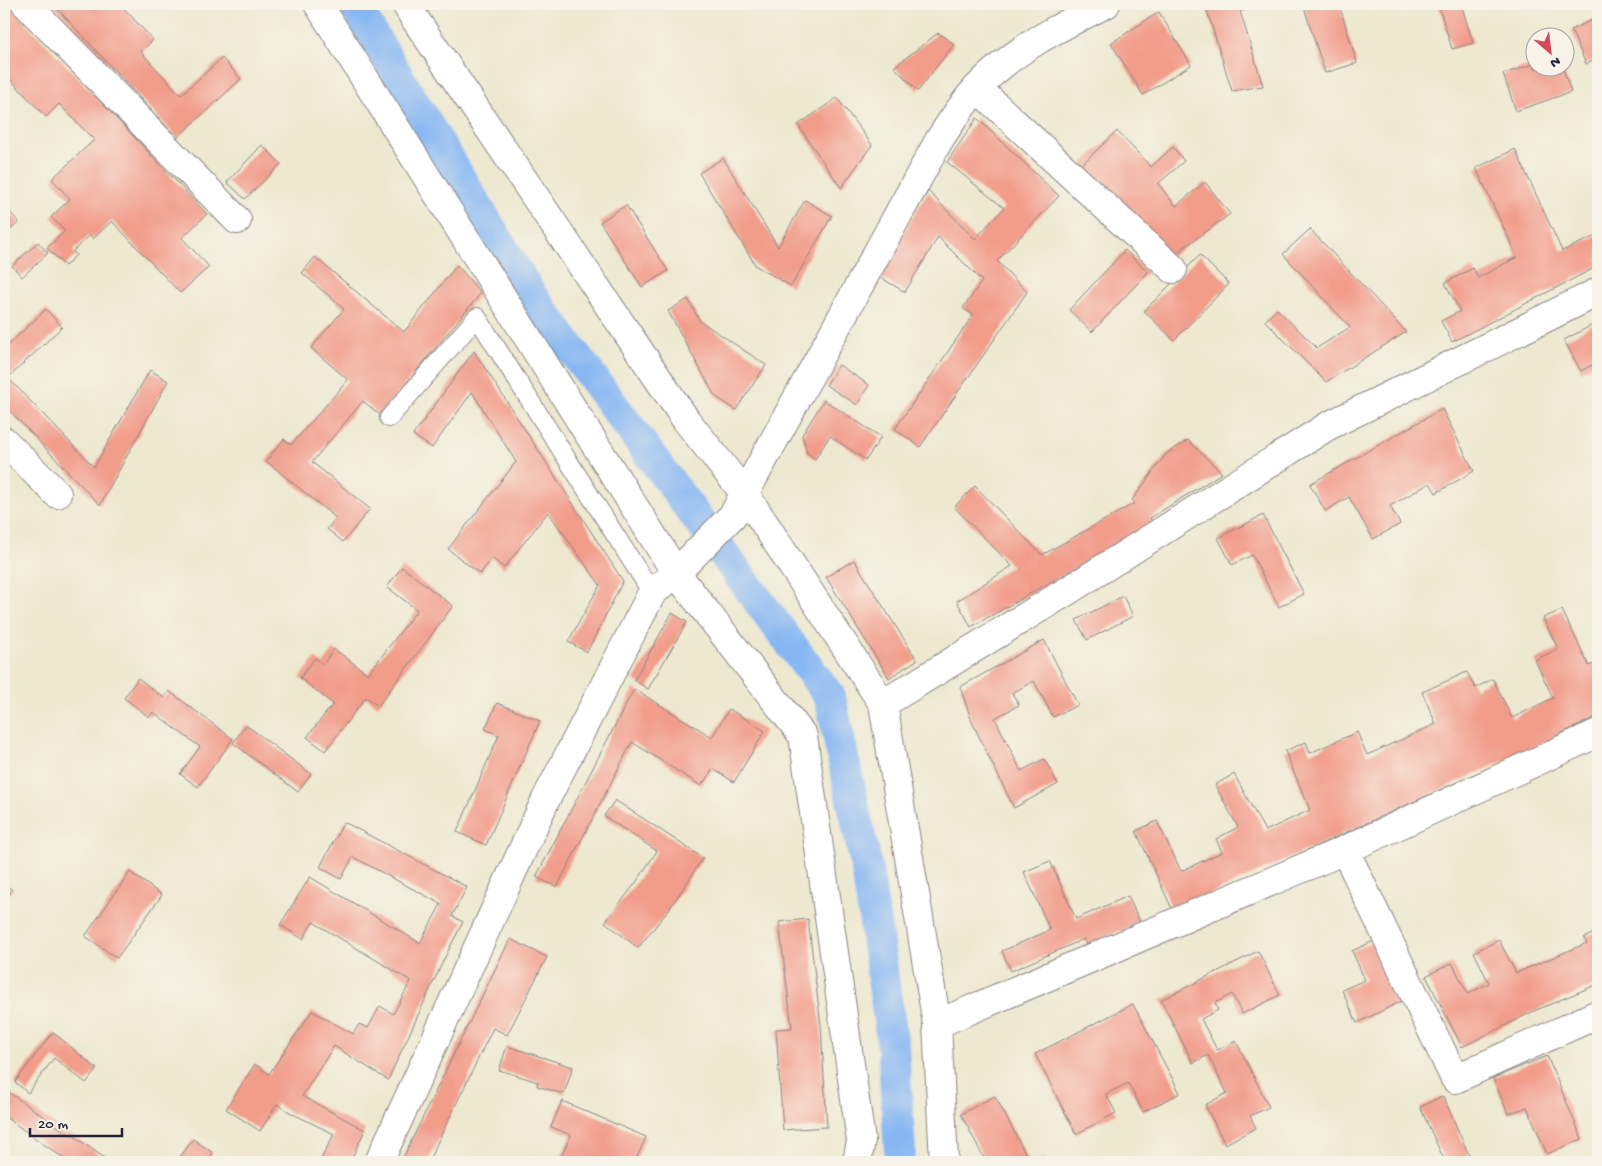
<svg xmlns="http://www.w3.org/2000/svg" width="1602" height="1166" viewBox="0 0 1602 1166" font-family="'Gochi Hand',sans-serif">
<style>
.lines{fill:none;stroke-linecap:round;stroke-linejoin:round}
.canal{stroke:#87b7f3;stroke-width:32}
.building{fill:#f29c8a}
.service-casing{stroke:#888585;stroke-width:20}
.minor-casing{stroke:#888585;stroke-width:30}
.tertiary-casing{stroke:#888585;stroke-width:30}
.service{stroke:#fff;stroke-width:18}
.minor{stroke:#fff;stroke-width:28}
.tertiary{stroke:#fff;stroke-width:28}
</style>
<rect width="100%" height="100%" fill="#f7f3e8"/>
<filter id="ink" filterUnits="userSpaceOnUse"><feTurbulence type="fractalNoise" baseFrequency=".02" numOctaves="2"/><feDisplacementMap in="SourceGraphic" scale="10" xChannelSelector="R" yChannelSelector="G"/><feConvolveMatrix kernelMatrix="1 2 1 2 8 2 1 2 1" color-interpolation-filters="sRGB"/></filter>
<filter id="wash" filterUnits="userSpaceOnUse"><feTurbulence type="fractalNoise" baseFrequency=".0096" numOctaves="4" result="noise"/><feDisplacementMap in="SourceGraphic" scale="20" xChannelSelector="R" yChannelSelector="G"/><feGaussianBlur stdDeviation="1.12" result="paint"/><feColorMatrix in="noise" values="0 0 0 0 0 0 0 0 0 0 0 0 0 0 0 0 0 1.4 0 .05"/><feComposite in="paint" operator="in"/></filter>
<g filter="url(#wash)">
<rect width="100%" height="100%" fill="#ede8cf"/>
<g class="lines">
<!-- canal -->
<path class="canal" d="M354,4L531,295L830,697L867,869L893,1046L900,1151L899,1162"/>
</g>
<g id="blocks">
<!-- building -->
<path class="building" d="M4,4H8L207,214L182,238L209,267L180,293L112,221L93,239L90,235L73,251L76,255L65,266L47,248L65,231L51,217L70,199L52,179L94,140L59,104L46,117L6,75L4,78Z
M53,4H120L153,40L141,52L181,95L222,58L241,79L177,138Z
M1205,4H1279L1240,11L1263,86L1232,91Z
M1303,4H1339L1357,63L1325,73Z
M1438,4H1461L1473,43L1452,49Z
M1159,12L1191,65L1143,95L1111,43Z
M1598,17V59L1586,64L1571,30Z
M938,33L954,44L918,91L894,67Z
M1534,64V68H1563L1571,92L1516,111L1503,74Z
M837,98L872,145L841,188L798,125Z
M977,118L1059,196L997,261L1027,292L920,447L895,429L973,315L963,308L982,281L938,237L905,292L878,276L928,191L975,239L1004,208L947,162Z
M1117,131L1151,167L1173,147L1184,161L1158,184L1176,206L1205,182L1230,214L1171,257L1079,167Z
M262,145L281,164L245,199L227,182Z
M1515,149L1562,251L1598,235V266L1452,342L1441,321L1460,311L1445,283L1473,268L1478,278L1517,257L1476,168Z
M723,158L778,247L805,200L832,216L791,286L756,266L699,173Z
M626,205L668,271L642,287L600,222Z
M4,206L19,222L4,236Z
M1310,229L1406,332L1326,382L1265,321L1277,309L1317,348L1350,327L1283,254Z
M38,242L48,253L22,277L12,266Z
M1125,250L1148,272L1092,332L1069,310Z
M1200,255L1229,284L1174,340L1144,311Z
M315,257L404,332L457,265L481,293L380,415L363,401L312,462L370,509L343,542L327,529L336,518L266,461L284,439L291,445L348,380L311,348L344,309L302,273Z
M688,299L700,321L766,365L736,410L715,396L668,311Z
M46,309L62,327L8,378L94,467L150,370L168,381L100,505L4,405V349Z
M1598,322V378L1592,365L1581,371L1564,340Z
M474,351L623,581L587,652L568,642L600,585L548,512L504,568L492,558L480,574L448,549L516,462L472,392L432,448L413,435Z
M839,365L869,385L857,405L826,385Z
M824,400L881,437L866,460L830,436L815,459L807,453L802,435Z
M1442,409L1474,471L1436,493L1430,483L1390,506L1400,524L1373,539L1349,497L1325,511L1310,484Z
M1188,440L1222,473L1150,518L1154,524L971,627L957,601L1012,566L954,507L975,486L1042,555L1135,503L1132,500L1166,454Z
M1263,515L1304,594L1279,607L1252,555L1232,565L1218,538Z
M854,560L917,660L889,678L826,577Z
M402,567L453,606L378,706L366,697L325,751L307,737L333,704L300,678L315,658L323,664L334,649L368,674L417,610L387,587Z
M1123,596L1133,616L1087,640L1076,620Z
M1562,610L1589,666L1598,662V716L1508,759L1173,911L1136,831L1157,821L1181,871L1222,852L1216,839L1238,827L1215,785L1234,774L1265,831L1310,810L1285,751L1306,742L1310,753L1357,732L1367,755L1436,724L1422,692L1467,672L1475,688L1493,679L1512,718L1553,698L1535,660L1558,649L1543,618Z
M672,613L687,622L648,689L634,680Z
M1044,640L1078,705L1053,717L1034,681L1012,693L1019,705L995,718L1021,771L1044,759L1058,784L1014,808L972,722L960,687Z
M138,678L164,698L169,691L233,739L198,787L180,774L200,747L153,712L149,717L124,698Z
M634,689L712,737L729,709L765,731L734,782L713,769L701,786L632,742L557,887L536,877Z
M497,703L540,721L486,845L457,832L499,735L485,729Z
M246,725L311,774L298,792L233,743Z
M615,800L703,858L670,908L638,948L605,922L635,884L657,851L604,816Z
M344,822L467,887L452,916L463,922L445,957L388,1080L334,1046L302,1096L365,1130L350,1162H327L321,1159L334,1134L291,1113L277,1104L260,1131L226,1109L255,1064L269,1074L312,1011L353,1034L359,1024L368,1028L380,1006L393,1014L411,981L313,922L303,939L280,925L310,877L420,943L441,904L353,857L341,879L320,867Z
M1050,861L1076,919L1128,896L1140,922L1087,945L1084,939L1011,971L1002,951L1050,930L1024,872Z
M130,872L162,895L117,958L85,936Z
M4,883L12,890L4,901Z
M808,919L821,1026L827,1127L783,1130L776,1029L792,1028L779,922Z
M1598,931V984L1534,1011L1462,1047L1426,976L1452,963L1468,994L1489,983L1474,952L1499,940L1516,973L1587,943L1584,938Z
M510,939L547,957L507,1035L493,1028L428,1162H401Z
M1376,940L1404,1000L1357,1023L1342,990L1365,980L1352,951Z
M1258,951L1280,995L1242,1014L1232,994L1215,1003L1218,1010L1201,1019L1217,1050L1236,1041L1269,1107L1250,1116L1256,1128L1225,1144L1205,1105L1227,1093L1208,1055L1193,1063L1161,1000Z
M1133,1004L1180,1093L1143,1112L1128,1083L1106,1094L1116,1113L1076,1134L1035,1054Z
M53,1032L97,1069L86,1083L54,1058L28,1093L15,1082Z
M507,1046L573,1067L564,1094L537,1086L538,1082L499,1070Z
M1547,1056L1582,1139L1547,1154L1527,1107L1508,1114L1493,1078Z
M4,1089L70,1135L71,1134L110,1162H69L4,1116Z
M995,1096L1030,1162H986L961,1114Z
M1443,1096L1472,1162H1445L1420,1107Z
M562,1101L646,1137L635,1162H572L561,1157L571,1135L551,1127Z
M193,1139L213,1153L207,1162H177Z
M1044,1158L1046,1162H1035Z"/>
</g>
</g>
<g filter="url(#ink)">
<use href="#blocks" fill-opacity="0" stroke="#888585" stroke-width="1"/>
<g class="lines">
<defs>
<path id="service" d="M389,418L477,317L652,593"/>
<path id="minor" d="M26,4L237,220
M318,4L676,573L803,736L861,1141L857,1162
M406,4L413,16L686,420L745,494L883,704L937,1024L944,1162
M977,88L1173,269
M4,441L57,494
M883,704L1069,590L1328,426L1598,292
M1598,733L1345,850L1455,1079L1598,1014
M937,1024L1345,850"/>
<path id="tertiary" d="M379,1162L546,799L652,593L676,573L733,515L938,142C950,123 961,106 976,89C1011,51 1061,26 1106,4"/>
</defs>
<!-- service casing -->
<use href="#service" class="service-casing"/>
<!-- minor casing -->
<use href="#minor" class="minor-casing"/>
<!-- tertiary casing -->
<use href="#tertiary" class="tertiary-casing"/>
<!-- service -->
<use href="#service" class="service"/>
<!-- minor -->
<use href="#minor" class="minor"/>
<!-- tertiary -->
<use href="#tertiary" class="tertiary"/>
</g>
</g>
<!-- margin -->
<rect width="1602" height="1166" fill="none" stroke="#f7f3e8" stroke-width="20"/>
<!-- north arrow -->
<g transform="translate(1550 52) rotate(152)"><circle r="24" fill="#f7f3e8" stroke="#a29fa3"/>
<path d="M0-4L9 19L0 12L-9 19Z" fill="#d1495b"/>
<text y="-8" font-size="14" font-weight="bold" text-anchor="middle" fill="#22223b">N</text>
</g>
<!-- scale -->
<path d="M30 1128v8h92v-8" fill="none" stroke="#22223b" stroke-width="2.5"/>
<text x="38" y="1128" font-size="15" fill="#22223b" stroke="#f7f3e8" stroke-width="4" paint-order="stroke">20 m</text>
</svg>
